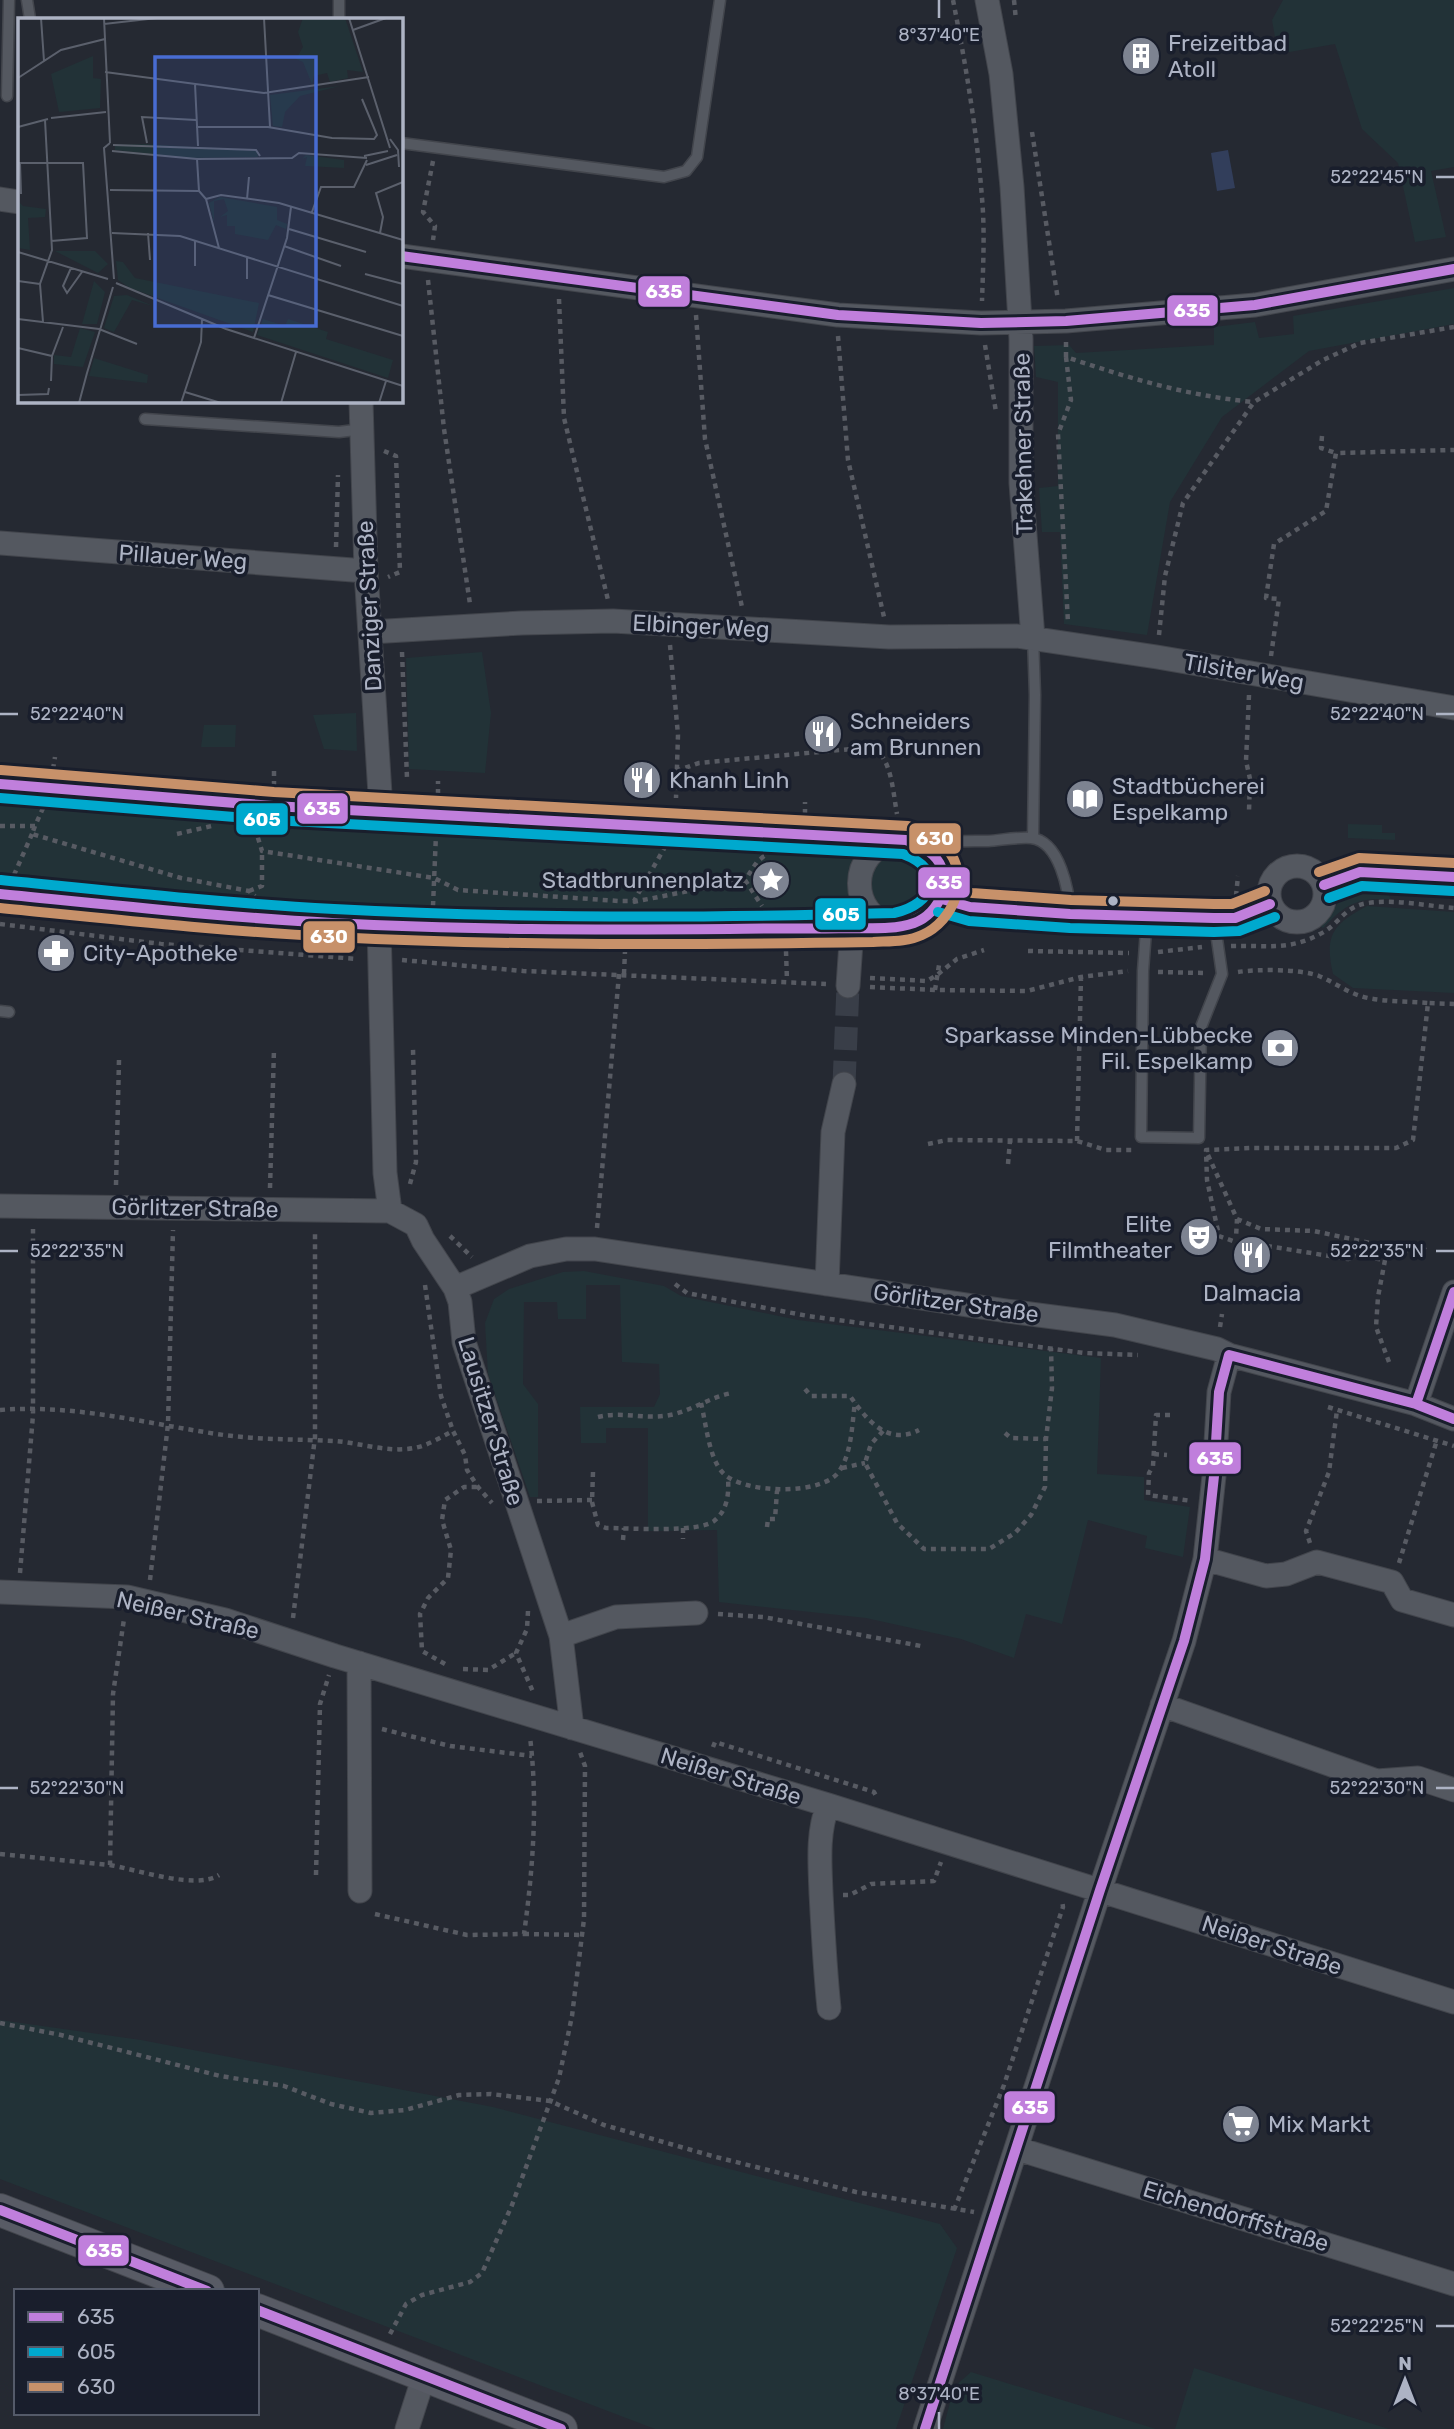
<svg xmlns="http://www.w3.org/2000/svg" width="1454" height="2429" viewBox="0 0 1454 2429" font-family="Rubik,sans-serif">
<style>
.green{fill:#223237}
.water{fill:#323e5b}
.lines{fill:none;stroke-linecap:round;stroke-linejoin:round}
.street-tunnel{stroke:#393e48;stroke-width:23;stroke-dasharray:23 11;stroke-linecap:butt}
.lane-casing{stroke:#42454c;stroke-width:13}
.street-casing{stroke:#42454c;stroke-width:25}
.secondary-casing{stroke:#42454c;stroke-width:34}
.path{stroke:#585b63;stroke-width:4.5;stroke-dasharray:5 5;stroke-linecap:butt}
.lane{stroke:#545860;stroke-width:10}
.street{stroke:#545860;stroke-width:23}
.secondary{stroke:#585b65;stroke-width:32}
.bus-1-casing{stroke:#191e2c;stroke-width:16}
.bus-2-casing{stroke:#191e2c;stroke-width:16}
.bus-3-casing{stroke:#191e2c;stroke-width:16}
.bus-1{stroke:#c07fdc;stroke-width:10}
.bus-2{stroke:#00a9ce;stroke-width:10}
.bus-3{stroke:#c7916a;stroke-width:10}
.ticks{fill:none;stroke:#adb3c4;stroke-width:2.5}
.bus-dot{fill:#adb3c4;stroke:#191e2c;stroke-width:2.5}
.labels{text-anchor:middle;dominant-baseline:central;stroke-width:7;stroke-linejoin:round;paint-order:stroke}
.poi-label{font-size:23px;fill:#adb3c4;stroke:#191e2c;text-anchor:start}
.street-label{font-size:23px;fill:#adb3c4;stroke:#191e2c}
.inset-road{fill:none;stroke:#5b606c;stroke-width:2}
.view{fill:#486cd2;fill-opacity:0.15;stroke:#486cd2;stroke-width:3.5}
.inset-edge{fill:none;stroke:#adb3c4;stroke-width:3.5}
.ticks-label{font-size:18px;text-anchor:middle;fill:#adb3c4;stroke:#191e2c;stroke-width:7;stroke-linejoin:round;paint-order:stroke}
.line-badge{stroke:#191e2c;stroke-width:2.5}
.badge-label{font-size:19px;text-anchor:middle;font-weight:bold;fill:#fff}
</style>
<rect width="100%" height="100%" fill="#252932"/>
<!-- green -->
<path class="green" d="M1283,0H1454V167L1431,171L1446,237L1415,242L1398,163L1362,129L1335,44L1278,54L1272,20Z
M1454,288V324L1309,351L1222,417L1170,502L1147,635L1064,624L1060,532H1042L1039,488L1058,486V382L1036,377L1034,346L1069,345L1076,353L1214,345V327L1255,322L1259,338L1294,334L1293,316Z
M482,652L491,713L485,773L409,769L406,658Z
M356,713L357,751L324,749L313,715Z
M204,725H236L235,747H201Z
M0,793L905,849L925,856L936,885L922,909L904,915L618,918L297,912L0,882Z
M1348,824L1382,825V833H1395V840L1348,838Z
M1381,882L1391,899C1356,898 1347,903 1323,928L1320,926C1346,901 1336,884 1381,882Z
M1367,906L1454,912V993L1353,988L1333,974C1324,935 1333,924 1367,906Z
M584,1271L664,1286L681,1296L798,1320L1101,1358L1097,1474L1144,1477V1500L1190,1507L1183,1557L1145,1548L1147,1536L1088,1520L1062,1624L1026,1614L1014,1658L961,1639L866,1618L719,1602L717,1530L648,1531V1428H606V1443H581L580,1407H654L660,1394L659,1364L622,1362L620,1285H586V1319H558L557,1302H524L523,1384L538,1404V1497H530L488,1374L485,1323L494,1299L509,1289L563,1272Z
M0,2020L141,2040L493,2107L940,2224L957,2248L896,2429H655L0,2179Z
M1194,2368L1389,2429H1175Z
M971,2372L1156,2429H943L954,2387Z"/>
<!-- water -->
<path class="water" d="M1228,150L1235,188L1217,191L1211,153Z"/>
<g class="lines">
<!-- street-tunnel -->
<path class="street-tunnel" d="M844,1084L848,986"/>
<defs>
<path id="lane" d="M27,0L30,19
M339,0V19
M7,96L9,0
M401,143L664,177L686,171L697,157L720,0
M145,419L339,432L363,429
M1033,638L1035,695L1033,838
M930,851C949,839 967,841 988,841C1002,840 1017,837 1031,838C1060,841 1069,891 1070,914
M1147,917L1143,971L1141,1137L1199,1138L1201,1027L1222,974L1214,918
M0,1011L9,1012"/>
<path id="street" d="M987,0L1001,74L1012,187L1021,339V483L1033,638
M0,199L19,202
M401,256L838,315L981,323L1066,321L1255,305L1454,269
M361,401L366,571L381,810
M0,543L366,571
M370,632L522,623L613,621L889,637L1017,636L1157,657L1454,708
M0,784L273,806L906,840C963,852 954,924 896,927C834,929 773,928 711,929C601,930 489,929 379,925C253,920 126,907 0,894
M1269 894a28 28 0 1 1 56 0a28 28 0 1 1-56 0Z
M1324,885L1360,872L1454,877
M942,899L970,907L1070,914L1214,918H1235L1270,904
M379,925L385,1173L390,1211
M895,926C847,917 848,849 896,841
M848,986L852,928L855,916
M0,1206L390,1211L416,1225L423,1240L455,1288L460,1302L464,1342L561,1636L572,1728
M827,1284L833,1132L844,1084
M455,1288L530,1256L566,1249H595L1007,1311L1115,1325L1217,1349L1229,1355L1416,1404L1454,1419
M1416,1404L1454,1292
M1205,1559L1266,1576L1286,1574L1317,1562L1392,1582L1402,1600L1454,1615
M0,1592L127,1597L225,1620L335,1656L828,1805L1454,2002
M561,1636L616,1617L696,1613
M359,1663L360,1891
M1162,1705L1377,1781L1418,1778L1454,1790
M828,1805C817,1833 820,1864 821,1893C823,1931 825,1970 829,2008
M1018,2149L1454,2284
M407,2429L424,2376
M925,2429L1100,1890L1184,1641L1205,1559L1214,1476L1219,1392L1229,1355"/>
<path id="secondary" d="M0,2210L208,2291
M257,2310L561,2429"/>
</defs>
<!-- lane casing -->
<use href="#lane" class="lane-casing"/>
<!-- street casing -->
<use href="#street" class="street-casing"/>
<!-- secondary casing -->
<use href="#secondary" class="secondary-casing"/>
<!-- path -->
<path class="path" d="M953,0C966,66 977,132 982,198C985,232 983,268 982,301
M1014,0L1016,20
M1032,132L1058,300
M433,161L423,212L435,226L433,240
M428,280L444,429L470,604
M559,299L564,418L608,600
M696,315L705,439L742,607
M838,336L848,460L884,617
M1066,342V357C1129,378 1187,396 1254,402
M985,345L996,412
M1066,357L1071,400L1058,434L1068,623
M1322,436L1321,448L1336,453
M384,451L396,456L400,572L388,577
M336,547L338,475
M1159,635L1165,576L1183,503L1254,402L1323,360L1360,343L1454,327
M670,645L678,735L676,798
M402,652L407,778
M1271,656L1279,599L1266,598L1274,544L1326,511L1336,453L1454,450
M1249,695L1246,761L1250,779L1249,811
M53,769L55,757
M676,771L699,763L873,747C892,759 893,793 897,814
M274,786V770
M438,794V781
M805,814V802
M0,826H35L43,808
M35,826L32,834L181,878L249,891L255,896
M255,828L262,851L434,878L458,890L619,901H634L665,847
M177,834L216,825
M14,875L32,834
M745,880L762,906
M249,891L262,886V851
M1236,896L1238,876
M633,902L745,880L757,862L764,856H767
M433,906L436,834
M0,924L161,944L358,959
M1231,946C1265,945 1289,951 1320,934C1339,925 1344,906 1368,903C1396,899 1427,906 1454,908
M786,951L787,981
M1028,951L1129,953
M1158,952L1202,947
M402,960L523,971L826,984
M1158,972L1205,973
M1238,972C1257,969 1301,969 1319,976C1336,983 1349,994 1368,998C1387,1002 1408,1001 1428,1003
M624,974L625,951
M870,978L927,981L937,975L957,959L984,950
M870,987L935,990L1027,991L1081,977L1128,971
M935,990L939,965
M1077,1141L1081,977
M928,1144L947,1140L1077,1141L1106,1150H1132
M1208,1155L1237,1219L1236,1238
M1008,1164L1010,1141
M410,1184L416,1162L413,1049
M116,1185L119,1060
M270,1188L274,1049
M1237,1219L1261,1229L1314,1231L1412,1252L1426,1247
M597,1228L619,974
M450,1236L472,1257
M675,1284L687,1293L808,1316L1084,1353L1138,1355
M425,1285L441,1396L453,1431
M1220,1327L1222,1314
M1389,1362L1376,1327L1378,1297L1385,1260L1357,1256L1348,1259L1255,1244H1241L1219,1236L1207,1180L1206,1150L1252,1148H1396L1413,1140L1428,1003L1454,1004
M805,1389L811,1396H850C867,1420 887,1446 919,1430
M701,1403C706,1423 709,1460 724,1474C745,1494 825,1496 840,1470C852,1451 852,1424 855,1402
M1328,1407L1454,1446
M0,1410C74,1404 144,1423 217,1434C256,1440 295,1439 335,1441C360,1443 389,1453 414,1448C427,1446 441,1437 453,1431L465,1455L467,1470L478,1487L492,1503
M1170,1415H1156L1153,1466L1149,1473L1148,1495L1192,1501
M598,1417C622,1411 646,1420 670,1415C691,1411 710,1397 732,1393
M883,1431L871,1444L865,1463L897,1523L924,1549H989L1015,1533L1031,1515L1045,1487L1046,1439L1052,1388L1051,1348
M1005,1433L1011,1438L1046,1439
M1154,1454L1167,1455
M842,1468L865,1463
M593,1472L592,1502L598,1525L606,1528C629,1528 698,1533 714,1521C728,1510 729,1493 728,1477
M537,1501L592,1500
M767,1527L768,1519H775L777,1491
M683,1528V1539
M623,1540L624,1528
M1310,1543L1306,1531L1329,1472L1337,1410
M1399,1563L1437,1440
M20,1573L33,1415V1229
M150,1580L168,1424L173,1230
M528,1611L527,1629L516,1653L534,1694
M718,1614L763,1617L921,1646
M293,1618L315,1437V1230
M445,1664L422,1651L420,1614L428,1598L448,1578L451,1550L442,1520L445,1500L464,1487H477
M463,1669L488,1670L516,1653
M382,1729L450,1746L532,1756
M713,1747L715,1742L874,1792L876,1796
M0,1854L110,1865L113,1694L124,1619
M110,1865C138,1870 196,1890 219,1875
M316,1875L320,1704L329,1675
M843,1895H850L871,1884L934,1881L941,1862
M375,1914L467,1935L524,1934C533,1869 538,1802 530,1737
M524,1934L582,1935
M0,2023L61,2035L220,2076L284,2086L331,2104L371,2113L405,2110L459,2095L491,2094L550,2101L604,2125L716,2157L856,2192L974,2212
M954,2210L1004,2085L1063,1907L1062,1900
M390,2334L406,2304L422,2295L470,2282L482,2273L512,2205L559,2078L572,2016L584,1919L585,1766L580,1752"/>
<!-- lane -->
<use href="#lane" class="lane"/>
<!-- street -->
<use href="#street" class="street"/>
<!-- secondary -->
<use href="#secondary" class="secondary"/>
<defs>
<path id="bus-1" d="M401,256L838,315L981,323L1066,321L1255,305L1454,269
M0,784L273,806L906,840C917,844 925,847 933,855C956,877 940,914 914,923C894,930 871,928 850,928C810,929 769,928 729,929C597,930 464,930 332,923C221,917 111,905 0,894
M1324,885L1360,872L1454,877
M942,899L970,907L1070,914L1214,918H1235L1270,904
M1416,1404L1454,1292
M0,2210L207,2291
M257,2310L561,2429
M925,2429L1100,1890L1184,1641L1205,1559L1214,1476L1219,1392L1229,1355L1416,1404L1454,1419"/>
<path id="bus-2" d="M0,798L272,820L903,854C946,870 935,904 894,913C708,918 520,919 334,909C223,903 112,891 1,880
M1329,898L1362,886L1453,891
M938,912L969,921L1070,928L1214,932L1239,931L1275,917"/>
<path id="bus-3" d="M1319,872L1359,858L1454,863
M946,886L972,893L1071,900L1214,904H1232L1265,891
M0,908C111,919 221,931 333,937C512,946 693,945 873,942C889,941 907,942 922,935C954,921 972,876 946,848C935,836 923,831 908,826L274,792L1,770"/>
</defs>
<!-- bus-1 casing -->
<use href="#bus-1" class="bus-1-casing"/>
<!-- bus-2 casing -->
<use href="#bus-2" class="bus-2-casing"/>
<!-- bus-3 casing -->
<use href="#bus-3" class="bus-3-casing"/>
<!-- bus-1 -->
<use href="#bus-1" class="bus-1"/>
<!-- bus-2 -->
<use href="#bus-2" class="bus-2"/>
<!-- bus-3 -->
<use href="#bus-3" class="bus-3"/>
</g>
<!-- ticks -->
<path class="ticks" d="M939,0V18M1436,177H1454M0,714H18M1436,714H1454M0,1251H18M1436,1251H1454M0,1788H18M1436,1788H1454M1436,2326H1454M939,2412V2429"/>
<!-- icons -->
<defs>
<symbol id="building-disc" viewBox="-11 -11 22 22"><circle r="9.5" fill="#7d8391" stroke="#191e2c"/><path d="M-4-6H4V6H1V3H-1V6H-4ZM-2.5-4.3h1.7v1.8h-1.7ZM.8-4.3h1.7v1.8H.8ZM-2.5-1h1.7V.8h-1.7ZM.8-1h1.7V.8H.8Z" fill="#fff"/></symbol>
<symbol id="restaurant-disc" viewBox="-11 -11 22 22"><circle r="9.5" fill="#7d8391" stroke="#191e2c"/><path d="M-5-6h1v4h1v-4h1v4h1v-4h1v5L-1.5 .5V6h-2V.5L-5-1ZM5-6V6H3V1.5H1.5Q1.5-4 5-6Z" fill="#fff"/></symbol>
<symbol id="library-disc" viewBox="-11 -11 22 22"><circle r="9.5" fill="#7d8391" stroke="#191e2c"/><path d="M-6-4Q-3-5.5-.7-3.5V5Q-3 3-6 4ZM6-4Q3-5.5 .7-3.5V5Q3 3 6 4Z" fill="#fff"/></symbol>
<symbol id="sight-disc" viewBox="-11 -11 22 22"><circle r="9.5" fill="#7d8391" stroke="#191e2c"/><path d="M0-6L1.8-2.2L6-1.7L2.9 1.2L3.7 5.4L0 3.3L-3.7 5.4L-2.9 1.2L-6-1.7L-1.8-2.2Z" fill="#fff"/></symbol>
<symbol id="pharmacy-disc" viewBox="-11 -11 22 22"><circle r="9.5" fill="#7d8391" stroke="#191e2c"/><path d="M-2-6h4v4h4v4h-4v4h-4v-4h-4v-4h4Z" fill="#fff"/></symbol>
<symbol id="bank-disc" viewBox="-11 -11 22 22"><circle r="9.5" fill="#7d8391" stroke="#191e2c"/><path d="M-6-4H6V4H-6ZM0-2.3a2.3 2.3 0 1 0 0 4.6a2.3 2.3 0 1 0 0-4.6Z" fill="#fff"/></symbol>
<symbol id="theatre-disc" viewBox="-11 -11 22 22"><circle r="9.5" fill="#7d8391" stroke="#191e2c"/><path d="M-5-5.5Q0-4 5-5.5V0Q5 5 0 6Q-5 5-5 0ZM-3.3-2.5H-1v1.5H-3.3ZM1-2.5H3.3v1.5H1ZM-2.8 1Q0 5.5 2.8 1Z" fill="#fff"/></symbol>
<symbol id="supermarket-disc" viewBox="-11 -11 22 22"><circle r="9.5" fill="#7d8391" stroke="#191e2c"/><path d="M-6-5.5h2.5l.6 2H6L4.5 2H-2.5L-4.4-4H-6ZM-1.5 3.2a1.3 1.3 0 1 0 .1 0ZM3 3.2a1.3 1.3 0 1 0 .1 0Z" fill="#fff"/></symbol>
</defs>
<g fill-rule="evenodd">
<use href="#building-disc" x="1119" y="34" width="44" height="44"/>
<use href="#restaurant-disc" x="801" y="712" width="44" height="44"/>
<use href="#restaurant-disc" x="620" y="758" width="44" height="44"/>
<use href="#library-disc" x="1063" y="777" width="44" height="44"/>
<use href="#sight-disc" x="749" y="858" width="44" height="44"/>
<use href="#pharmacy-disc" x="34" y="931" width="44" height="44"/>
<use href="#bank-disc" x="1258" y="1026" width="44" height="44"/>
<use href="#theatre-disc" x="1177" y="1215" width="44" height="44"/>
<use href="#restaurant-disc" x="1230" y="1233" width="44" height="44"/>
<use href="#supermarket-disc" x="1219" y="2102" width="44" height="44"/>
</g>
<!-- markers -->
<circle class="bus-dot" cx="1113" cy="901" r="6"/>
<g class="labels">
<!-- poi labels -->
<g class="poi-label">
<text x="1168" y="43">Freizeitbad<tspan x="1168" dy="26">Atoll</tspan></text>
<text x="850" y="721">Schneiders<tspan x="850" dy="26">am Brunnen</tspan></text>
<text x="669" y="780">Khanh Linh</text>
<text x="1112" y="786">Stadtbücherei<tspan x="1112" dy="26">Espelkamp</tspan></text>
<text x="744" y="880" text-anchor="end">Stadtbrunnenplatz</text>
<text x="83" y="953">City-Apotheke</text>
<text x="1253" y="1035" text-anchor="end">Sparkasse Minden-Lübbecke<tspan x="1253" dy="26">Fil. Espelkamp</tspan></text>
<text x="1172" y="1224" text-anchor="end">Elite<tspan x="1172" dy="26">Filmtheater</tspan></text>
<text x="1252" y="1293" text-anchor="middle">Dalmacia</text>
<text x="1268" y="2124">Mix Markt</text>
</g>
<!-- street labels -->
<g class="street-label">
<text transform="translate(1023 444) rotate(-91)">Trakehner Straße</text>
<text transform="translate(183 557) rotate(4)">Pillauer Weg</text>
<text transform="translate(369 606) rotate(-93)">Danziger Straße</text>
<text transform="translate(701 626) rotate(3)">Elbinger Weg</text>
<text transform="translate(1244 672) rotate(10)">Tilsiter Weg</text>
<text transform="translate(195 1208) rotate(1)">Görlitzer Straße</text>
<text transform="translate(956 1303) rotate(8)">Görlitzer Straße</text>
<text transform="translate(491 1421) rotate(73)">Lausitzer Straße</text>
<text transform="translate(188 1615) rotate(13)">Neißer Straße</text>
<text transform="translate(731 1776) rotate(17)">Neißer Straße</text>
<text transform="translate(1272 1945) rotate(18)">Neißer Straße</text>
<text transform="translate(1236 2216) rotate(17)">Eichendorffstraße</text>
</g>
</g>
<!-- overview -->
<g transform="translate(18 18)">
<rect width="385" height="385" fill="#252932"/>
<path d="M285,0H327L345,54L329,52L330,60L312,64L309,55L296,58L294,66L285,44L278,41L285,29L280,14ZM75,38V60L83,61L82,90L41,94L33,56ZM322,68L282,78L267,94L264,109L255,108L252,77ZM127,126L239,133L240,139L170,140L97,132V127ZM288,137L326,142V150L287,148L289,139L284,141ZM202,179L259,189V202L269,206L268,211L258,207L250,222L217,216V208H209V197L202,199L210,193L206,181L196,183V204L191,185ZM0,183L5,188L28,191L27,199L10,200L12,232L0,230ZM37,233H77L90,246L80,255ZM98,243L105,244L117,260L241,285L235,314L112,270L100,262ZM76,263L87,274L79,306H64ZM109,277L135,288L114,282L96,314L86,310L96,278ZM245,301L267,308L270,301L310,314L308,321L375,342L370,360L239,317ZM62,310L77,314L65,349L36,346V337L53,339ZM76,340L130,357L129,365L71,358Z" fill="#223237"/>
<path class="inset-road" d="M23,0L26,43M86,0L92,125M246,0L252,109M331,0L372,130M86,6L139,0M335,12L368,0M87,54L246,75L351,59M0,60L43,32L87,21M177,66L180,128M33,100L88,94M0,109L30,101M178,109H250L314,120L356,121L359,117L344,81M372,121L380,132L381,149M92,125L86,130L96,261M129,125L124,99L178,102M95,127L238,132L242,138M94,133L179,141L274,140L281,135L349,140M346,138L370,133M179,141L181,173L188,181L201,230M0,145H65L69,220L33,223M2,145L3,176M348,147L379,137M92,172L181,173M188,181L203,177L261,185L385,222M229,181L231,159M294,194L303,169H336L349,142M271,211L348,234M94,215L162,218L385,288M130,215L132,242M362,215L365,199L358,175L385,164M177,223V248M266,228L323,248M0,234L90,261M229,239V261M53,250L45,268L49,275L64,254M347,256L385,266M0,263L22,266M98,265L208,311L385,368M250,277L385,318M0,301L81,311L119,326M25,304L22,266L34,232L27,102M236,320L269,220L273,189M0,330L34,338L45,309M69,355L95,269M33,363L34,338M167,374L203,385M0,377L30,376L31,370M61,385L69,355M163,385L183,324L184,302M263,385L278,334M361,385L368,363"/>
<path class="view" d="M137,39H298V308H137Z"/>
<rect width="385" height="385" class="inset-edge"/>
</g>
<g class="ticks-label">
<text x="939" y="41">8°37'40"E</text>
<text x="1377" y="183">52°22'45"N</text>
<text x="77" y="720">52°22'40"N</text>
<text x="1377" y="720">52°22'40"N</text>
<text x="77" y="1257">52°22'35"N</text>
<text x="1377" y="1257">52°22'35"N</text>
<text x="77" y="1794">52°22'30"N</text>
<text x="1377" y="1794">52°22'30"N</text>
<text x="1377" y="2332">52°22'25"N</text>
<text x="939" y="2400">8°37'40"E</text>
</g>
<g class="line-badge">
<rect x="637" y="275" width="54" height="33" rx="7" fill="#c07fdc"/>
<rect x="1166" y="294" width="53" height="33" rx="7" fill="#c07fdc"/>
<rect x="296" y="792" width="53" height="33" rx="7" fill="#c07fdc"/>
<rect x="235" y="802" width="54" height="34" rx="7" fill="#00a9ce"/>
<rect x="908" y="822" width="54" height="33" rx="7" fill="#c7916a"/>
<rect x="917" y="866" width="54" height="33" rx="7" fill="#c07fdc"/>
<rect x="814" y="897" width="53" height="34" rx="7" fill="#00a9ce"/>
<rect x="302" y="920" width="54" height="34" rx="7" fill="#c7916a"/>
<rect x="1188" y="1441" width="54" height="34" rx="7" fill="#c07fdc"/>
<rect x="1003" y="2090" width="53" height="34" rx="7" fill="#c07fdc"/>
<rect x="77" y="2234" width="53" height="33" rx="7" fill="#c07fdc"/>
</g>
<g class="badge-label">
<text x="664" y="298">635</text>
<text x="1192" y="317">635</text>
<text x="322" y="815">635</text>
<text x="262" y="826">605</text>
<text x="935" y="845">630</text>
<text x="944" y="889">635</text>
<text x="841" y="921">605</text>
<text x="329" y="943">630</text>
<text x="1215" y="1465">635</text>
<text x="1030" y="2114">635</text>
<text x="104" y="2257">635</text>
</g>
<!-- legend -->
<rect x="14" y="2289" width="245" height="126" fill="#191e2c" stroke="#545a69" stroke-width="2"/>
<rect x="28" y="2312" width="35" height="10" fill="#c07fdc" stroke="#545a69" stroke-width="2"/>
<text x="77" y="2324" font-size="21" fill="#adb3c4">635</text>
<rect x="28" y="2347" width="35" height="10" fill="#00a9ce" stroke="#545a69" stroke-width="2"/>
<text x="77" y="2359" font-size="21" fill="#adb3c4">605</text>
<rect x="28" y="2382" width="35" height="10" fill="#c7916a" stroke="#545a69" stroke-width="2"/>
<text x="77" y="2394" font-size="21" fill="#adb3c4">630</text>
<!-- north arrow -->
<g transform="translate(1405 2380)" stroke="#191e2c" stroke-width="5" paint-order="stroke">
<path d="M0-5L12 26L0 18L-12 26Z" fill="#adb3c4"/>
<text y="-10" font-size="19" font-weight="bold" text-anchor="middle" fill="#adb3c4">N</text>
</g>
</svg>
